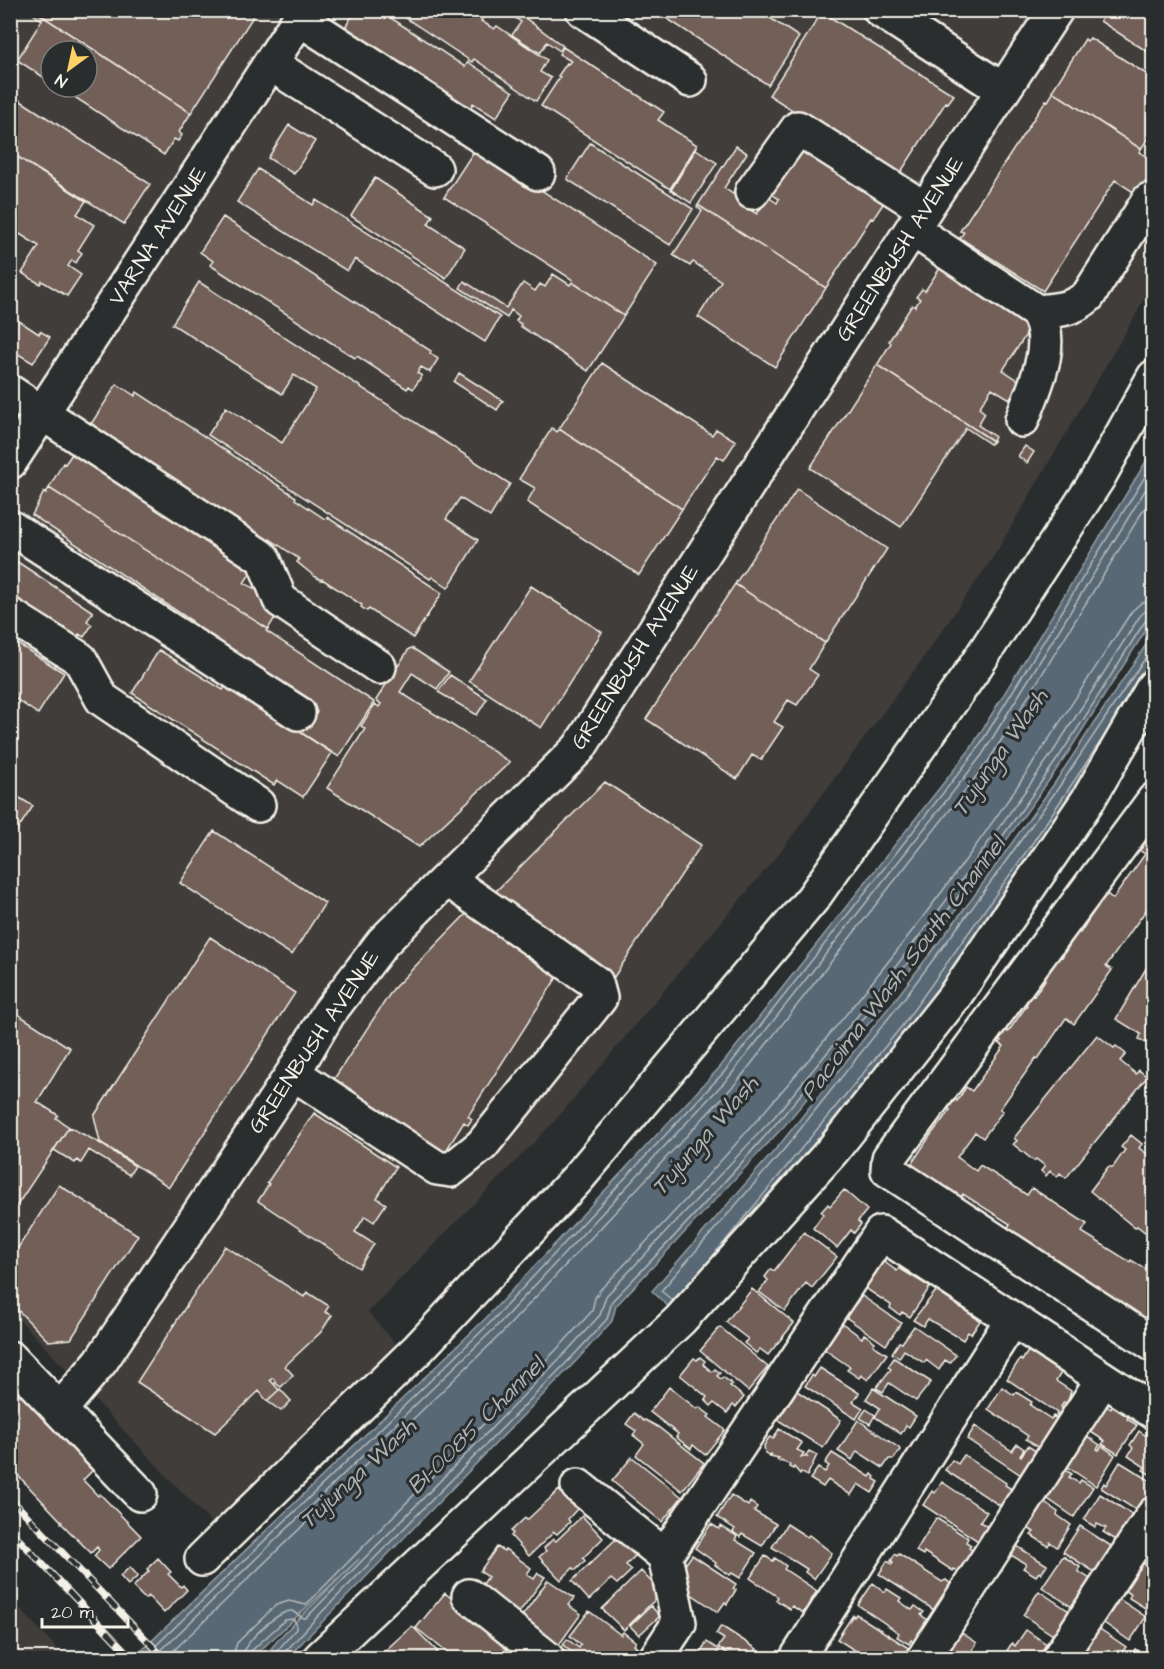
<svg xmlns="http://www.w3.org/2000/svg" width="1164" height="1669" viewBox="0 0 1164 1669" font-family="'Architects Daughter',sans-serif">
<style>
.built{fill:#3f3c3b;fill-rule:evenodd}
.water{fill:#586875;stroke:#969fa3;stroke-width:1.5}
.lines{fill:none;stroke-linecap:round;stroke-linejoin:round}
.shore{stroke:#b6baba;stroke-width:1.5}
.building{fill:#715f59;stroke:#f4f1e8;stroke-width:1.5}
.minor-casing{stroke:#f4f1e8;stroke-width:38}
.minor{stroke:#2a2d2e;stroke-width:33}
.rail-casing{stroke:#f4f1e8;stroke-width:7}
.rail{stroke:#2a2d2e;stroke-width:4.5;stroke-dasharray:14;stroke-linecap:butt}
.labels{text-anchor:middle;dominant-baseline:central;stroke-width:6;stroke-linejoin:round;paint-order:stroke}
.street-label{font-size:22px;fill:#f4f1e8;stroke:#2a2d2e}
.water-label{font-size:24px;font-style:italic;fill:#aeb3b4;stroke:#2a2d2e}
</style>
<rect width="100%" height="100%" fill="#2a2d2e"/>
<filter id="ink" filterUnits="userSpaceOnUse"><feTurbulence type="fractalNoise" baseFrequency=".0167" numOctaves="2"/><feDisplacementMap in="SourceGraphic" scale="12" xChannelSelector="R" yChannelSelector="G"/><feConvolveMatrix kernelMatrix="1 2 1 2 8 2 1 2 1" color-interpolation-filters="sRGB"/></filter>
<g filter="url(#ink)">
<!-- built -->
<path class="built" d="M11,11H1153V280L1138,311L994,556L919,664L781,851L553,1123L368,1312L399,1348L214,1526L11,1311ZM51,51H87V87H51Z
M11,1599L66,1658H11Z"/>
<!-- water -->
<path class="water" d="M1153,450V619L1064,759L969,893L879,1011L785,1125L616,1306L612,1321L578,1359L287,1658H263L284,1633L359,1559L252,1658H134L485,1319L720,1067L971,748Z
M1153,634V670L1036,848L945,978L907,1029L755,1216L672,1310L652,1291L781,1143L897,997L971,900L1054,784Z"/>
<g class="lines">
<!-- shore -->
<path class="shore" d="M713,1256L902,1026L1031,845L1105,735
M684,1289L672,1300L661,1291L786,1147L902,1001L975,904L1059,787L1154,645
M143,1658L490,1323L725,1071L976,751L1154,462
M153,1658L495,1328L730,1076L982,755L1154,476
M166,1658L501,1334L737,1082L989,760L1154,493
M232,1658L237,1643L276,1605L289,1601L306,1605L562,1344L592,1311L595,1298L600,1290C726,1161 842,1026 950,881C1015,794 1073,702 1132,611L1141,603L1154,601
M241,1658C242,1644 278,1610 292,1611L303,1618H306L568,1350L600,1315L606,1296L775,1116L868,1003L958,885L1053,752L1140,616L1145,611L1154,610
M248,1658L250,1652L285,1620L293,1619L296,1623V1629L271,1658
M283,1658L285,1652L319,1615L574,1355L607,1319L612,1301C777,1134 924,952 1058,758C1089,713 1116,666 1146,620L1154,617"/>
</g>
<!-- building -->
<path class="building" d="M27,10H33L191,113L179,132L182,135L178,141L174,139L164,155L59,87H87V51H51V82L17,60L42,20Z
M33,10H247L254,15L191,113Z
M356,10H379L465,67L468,62L513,92L496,118L473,103L469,111L342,32Z
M394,10H488L481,21L494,29L497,26L547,60L540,72L551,78L536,101L474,59L472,62Z
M510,10L525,18L563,46L560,51L547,42L540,53L512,35L521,22L508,13Z
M654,10H758L799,37L768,85Z
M1107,10H1154V56L1100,21Z
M822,12L954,95L948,103L946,102L897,178L769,95Z
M1090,38L1154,79V129L1141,149L1052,91L1085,39L1087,41Z
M563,47L664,112L658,120L697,145L670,189L541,106L560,77L558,76L567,63L568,64L571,61L559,54Z
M1052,91L1141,149L1139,152L1154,161V176L1141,197L1115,180L1043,291L960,238L964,232L960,231L1046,100L1048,101L1053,93Z
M10,94L150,184L124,224L10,152Z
M289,125L315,141L294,174L268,158Z
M590,143L693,209L670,245L567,179Z
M736,146L747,153L724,188L748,204L745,207L757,214L768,197L777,203L779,199L770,193L784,171L787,173L802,150L808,155L811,151L887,198L873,219L871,218L826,288L698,205Z
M476,148L657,265L624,316L572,282L573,280L444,197Z
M696,149L717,163L691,203L671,190Z
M10,152L86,201L77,214L94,225L78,250L82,253L76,263L72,260L68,266L81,275L67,296L42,281L40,284L22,273L39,246L10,228Z
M258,169L313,205L316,200L500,317L485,342L355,259L347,271L237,202Z
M375,178L433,216L428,224L465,248L446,278L351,216Z
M698,205L826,288L775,367L698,317L721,281L693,262L690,266L673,255L702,211L697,207Z
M223,217L431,351L430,353L438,359L430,372L421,367L417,373L422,376L413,389L409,386L407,389L357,356L355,358L210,265L213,261L200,252Z
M942,265L1033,324L1003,370L1021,382L1010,399L992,388L979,408L985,413L978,425L995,437L993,441L877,365L891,343L889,341L912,305L915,307L920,299L916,297L922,289L925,291Z
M553,274L570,285L572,282L624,316L588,371L520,326L521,324L516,321L519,316L511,310L507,318L460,288L464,281L506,308L523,283L535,291L540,284L545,287Z
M199,282L510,484L490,517L460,498L446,519L478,540L448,588L432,577L430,579L208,435L226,407L282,443L316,389L294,375L282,394L172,324Z
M10,315L39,334L40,331L50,337L33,363L10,349Z
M602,363L712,435L716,429L736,441L724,460L717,456L682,509L559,429Z
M877,365L993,441L990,444L966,428L901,527L810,468Z
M459,373L503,401L497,410L454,382Z
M117,384L135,396L137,392L296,497L295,499L325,519L327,517L442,593L413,638L369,609L367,611L361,607L362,605L322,579L321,580L314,576L297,562L299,559L270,539L265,546L89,427Z
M552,428L557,432L559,429L682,509L639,575L527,502L535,488L519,479Z
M1025,446L1034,452L1027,463L1018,456Z
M77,447L257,563L244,583L267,595L281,608L268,629L49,488L63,463L65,464Z
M49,488L268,629L266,631L374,702L339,757L226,684L230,678L307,727L317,712L188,629L192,621L32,515L44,492L46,493Z
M797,489L887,549L825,643L735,584Z
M10,557L93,612L87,621L92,625L84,637L79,634L76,639L10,597Z
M735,584L825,643L809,669L818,675L797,705L788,700L774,722L783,727L761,760L752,755L737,779L646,719Z
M531,586L602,632L541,728L469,681Z
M10,639L64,673L38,714L13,697L15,693L10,690Z
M412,648L449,672L437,689L412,673L400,692L510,762L419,847L327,788L365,729L361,726L375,704L379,707L381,704L376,700L409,649Z
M159,650L223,690L226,684L332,753L303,797L277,780L274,785L132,693Z
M450,675L487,699L477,715L438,692Z
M605,782L701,845L614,977L491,896Z
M10,792L33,806L10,841Z
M214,831L325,903L292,955L180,883Z
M1154,831V899L1106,966L1112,970L1074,1024L1066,1018L1038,1059L1036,1058L1000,1109L1003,1111L983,1138L975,1132L957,1157L976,1171L980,1165L1027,1195L1032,1188L1087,1224L1082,1232L1130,1262L1131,1260L1154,1274V1326L1005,1232L1010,1224L963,1194L960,1199L910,1166L930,1136L950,1110L948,1109L955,1099L957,1101L966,1087L972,1091L1004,1046L999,1043L1001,1041L999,1040L1006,1030L1008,1032L1027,1005L1026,1004L1032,995L1034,996L1045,980L1044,979L1060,956L1062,957L1078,931L1080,933L1104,895L1106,896L1107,894L1113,899L1145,854L1139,850L1142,848L1140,847Z
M468,912L561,971L468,1116L472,1119L468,1125L464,1122L442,1157L332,1082L393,989Z
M210,937L295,993L169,1187L100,1142L94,1116Z
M1154,955V1048L1139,1039L1141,1034L1116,1019Z
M10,1009L70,1048L37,1102L58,1115L56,1118L69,1127L10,1216Z
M1097,1035L1114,1048L1116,1046L1126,1054L1120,1061L1136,1074L1139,1070L1147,1077L1066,1178L1060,1173L1057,1177L1050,1171L1046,1176L1041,1171L1045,1166L1036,1159L1034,1161L1013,1144L1017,1141L1014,1138Z
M314,1113L396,1167L377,1198L386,1204L374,1222L365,1216L355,1232L374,1244L359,1268L258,1201L269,1184L267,1183Z
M69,1127L98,1142L135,1166L129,1175L89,1150L81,1163L77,1160L75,1163L54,1150Z
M1131,1135L1142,1144L1139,1148L1154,1159V1239L1137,1226L1135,1228L1090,1191L1108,1167H1113L1125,1150L1121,1147Z
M59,1185L138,1235L71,1339L48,1341L10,1302V1260Z
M844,1190L867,1210L858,1221L861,1224L854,1233L851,1230L837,1248L813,1228L823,1214L821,1212L828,1204L830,1206Z
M804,1232L837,1257L812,1288L806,1283L785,1311L759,1292L768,1280L765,1277L771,1269L774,1271Z
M225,1246L304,1297L307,1292L329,1306L325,1312L332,1315L321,1332L285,1366L293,1375L281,1387L275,1383L276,1382L273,1378L270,1380L279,1390L267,1401L259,1391L215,1433L137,1382Z
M883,1261L897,1271L899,1268L930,1287L910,1317L902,1312L900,1315L890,1308L891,1305L865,1288Z
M752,1289L794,1323L768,1355L760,1349L756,1353L744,1343L748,1339L726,1322Z
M936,1291L980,1321L971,1334L968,1332L963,1340L928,1319L923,1326L913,1320Z
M862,1296L901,1323L886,1345L847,1318L846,1315Z
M842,1323L862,1338L864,1334L875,1342L873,1345L887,1354L868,1380L861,1375L859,1378L847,1370L850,1367L824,1349Z
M914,1326L956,1355L950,1363L945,1360L939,1370L926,1360L924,1363L904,1350L899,1358L892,1353L899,1342L902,1343Z
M720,1327L768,1367L748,1391L700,1351Z
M1028,1351L1061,1373L1056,1381L1071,1391L1069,1398L1074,1401L1070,1408L1064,1402L1061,1407L1068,1412L1063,1419L1056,1415L1057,1413L1007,1379L1020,1359L1022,1361Z
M700,1357L705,1361L703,1364L712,1372L715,1369L720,1373L717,1376L721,1379L723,1377L732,1384L730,1386L744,1397L736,1407L733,1405L727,1413L714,1403L711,1406L705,1400L707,1397L680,1375L694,1358L697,1360Z
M894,1358L931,1382L916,1401L889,1383L883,1392L876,1388L891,1369L888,1367Z
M820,1368L859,1393L853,1402L863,1408L856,1419L805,1386L812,1375L814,1377Z
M10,1380L94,1469L83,1480L98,1496L100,1494L141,1536L108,1569L94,1556L99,1550L97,1547L91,1553L61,1523L62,1522L10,1467Z
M669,1387L697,1409L699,1407L710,1415L708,1417L725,1430L705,1455L693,1445L691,1449L676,1437L678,1434L650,1412Z
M1002,1387L1014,1395L1016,1392L1032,1402L1030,1405L1051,1419L1053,1416L1062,1421L1040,1449L1026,1439L1028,1436L988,1409Z
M873,1388L916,1416L909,1427L906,1425L901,1434L875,1417L880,1408L866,1399Z
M280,1389L291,1401L281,1411L267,1401Z
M797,1391L841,1420L823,1448L778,1420Z
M1102,1403L1111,1409L1113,1405L1129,1415L1127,1419L1137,1425L1118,1454L1102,1444L1105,1441L1086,1429Z
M866,1409L875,1415L870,1424L860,1418Z
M634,1413L644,1421L645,1420L658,1427L704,1463L682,1491L636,1455L644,1444L633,1435L636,1431L626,1424Z
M858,1420L899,1448L900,1450L894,1459H889L883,1468L857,1451L852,1460L838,1451Z
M975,1426L1012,1451L1017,1444L1024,1449L1020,1455L1021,1456L1028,1446L1039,1453L1032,1463L1030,1461L1021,1475L967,1439Z
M779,1429L802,1443L797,1450L804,1453L801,1457H807L806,1456L809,1451L817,1455L807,1476L801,1472L800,1474L794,1467L793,1469L789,1467L790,1465L781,1460L780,1462L777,1460L779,1458L770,1456L772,1454L769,1455L765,1453L764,1446L768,1439L770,1437L773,1439Z
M1139,1431L1154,1441V1477L1143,1470L1145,1467L1128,1456L1133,1448L1130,1445Z
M1084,1434L1100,1445L1097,1449L1099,1450L1102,1446L1115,1455L1096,1486L1063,1464Z
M832,1453L870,1477L872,1474L875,1477L874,1479L879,1482L872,1493L858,1484L851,1495L828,1480L823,1487L810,1479L818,1468L825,1472L829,1466L825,1463Z
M964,1455L1006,1483L1005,1485L1013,1490L1002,1507L945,1470L952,1460L958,1464Z
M632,1457L682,1497L662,1522L612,1481Z
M1120,1462L1154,1483V1488L1139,1512L1101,1488L1104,1483L1106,1485Z
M1060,1467L1072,1474L1069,1477L1079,1483L1081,1480L1093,1487L1074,1517L1042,1495Z
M942,1482L987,1512L980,1522L988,1527L978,1541L923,1505L932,1491L935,1493Z
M559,1490L577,1509L568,1519L570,1522L557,1534L554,1532L529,1556L511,1536L513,1533L511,1531L525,1518L527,1520Z
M1100,1494L1133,1515L1116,1540L1103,1532L1106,1528L1097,1524L1095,1527L1084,1520Z
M731,1495L748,1506L750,1502L757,1507L754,1511L776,1524L762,1546L742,1534L740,1537L733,1532L735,1529L717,1517Z
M1043,1502L1058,1512L1057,1515L1071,1525L1057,1547L1050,1542L1048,1546L1031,1535L1034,1532L1023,1525Z
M582,1516L603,1538L583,1558L585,1561L576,1570L573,1568L561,1580L539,1557L546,1551L544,1548L553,1539L556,1541Z
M936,1518L968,1538L966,1542L971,1545L969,1548L975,1552L968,1563L965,1562L958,1571L954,1569L953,1571L924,1552L923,1555L916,1551Z
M711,1524L719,1529L721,1526L737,1536L735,1540L756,1553L740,1578L732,1573L730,1575L715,1565L716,1563L695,1548Z
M787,1524L807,1537L809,1535L832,1553L814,1579L805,1572L807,1569L772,1547Z
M1080,1526L1114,1548L1096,1573L1063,1552Z
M618,1537L636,1552L634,1553L636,1555L626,1565L632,1570L617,1584L611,1579L589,1600L572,1581Z
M1154,1537V1565L1139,1555Z
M1015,1545L1047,1565L1041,1574L1039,1572L1036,1576L1023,1568L1026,1564L1009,1554Z
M497,1547L504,1551L505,1549L531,1568L527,1574L534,1579L538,1573L545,1577L513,1621L478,1591L488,1577L480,1571Z
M895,1554L897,1556L899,1554L942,1582L946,1580L954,1587L937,1612L879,1574L887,1561L892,1564L893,1562L891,1561Z
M692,1555L736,1584L733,1589L736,1590L727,1604L725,1602L718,1612L681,1587L682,1569Z
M765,1556L773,1561L775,1558L786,1566L784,1569L817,1591L803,1613L792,1606L790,1609L776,1600L778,1597L750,1578Z
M1063,1556L1080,1567L1078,1571L1093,1581L1075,1609L1042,1587Z
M158,1558L171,1572L168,1574L181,1587L183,1585L187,1590L164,1613L148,1596L145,1599L133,1587L149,1571L147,1569Z
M1140,1561L1154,1570L1153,1608L1147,1604L1145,1608L1129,1598L1131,1594L1119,1587Z
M130,1567L138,1576L128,1585L120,1576Z
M641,1571L662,1593L624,1630L602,1609Z
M548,1580L574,1598L568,1605L581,1614L558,1646L517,1623Z
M873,1583L885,1592L887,1589L901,1598L899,1601L912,1610L915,1606L924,1612L921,1615L930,1622L915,1644L911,1640L909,1644L897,1637L899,1633L858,1605Z
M1039,1591L1072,1613L1056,1637L1023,1615Z
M445,1593L524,1658H454L416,1628Z
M1113,1595L1146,1617L1130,1641L1097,1618Z
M651,1606L660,1616L639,1635L630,1626Z
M589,1611L621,1635L623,1632L636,1642L634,1645L640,1650L634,1658H576L572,1656L574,1654L563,1645L567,1639L579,1648L581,1645L570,1636Z
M856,1614L910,1649L904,1658L857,1657L859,1653L837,1639L853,1615L854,1617Z
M1094,1625L1126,1647L1118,1658H1087L1076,1651Z
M412,1626L438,1652L431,1658H377Z
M721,1626L757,1649L751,1658L747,1655L745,1658H734L718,1647L724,1639L716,1634Z
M1026,1630L1048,1645L1039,1658H1002L1012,1643L1015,1646Z
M959,1631L977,1643L972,1651L979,1653L982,1658H948L943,1655Z
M707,1642L719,1650L714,1658H705L699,1655Z
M1135,1649L1150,1658H1129Z
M834,1653L843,1658H830Z"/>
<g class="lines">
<defs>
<path id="minor" d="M583,10L690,80
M880,10L1003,90
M300,19L538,173
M271,64L435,169
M752,192L798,128L925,209
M912,229L1037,312C1057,344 1034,388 1022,420
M1037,312C1057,310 1072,310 1088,296L1149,200
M10,392L263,558L280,600L379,667
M10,462L305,10
M10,527L298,713
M10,615L80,659L102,699L258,805
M1154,800L889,1158L888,1170L1154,1345
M293,1073L437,1168L451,1170L482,1145L600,998L596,983L447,879
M10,1358L140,1494
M60,1410L101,1361L293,1073L328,1014L383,942L579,748L912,229L1056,10
M578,1486L665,1556
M202,1559L419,1348L578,1178L813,898L975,667L1098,478L1154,377
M469,1596L547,1658
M320,1658L680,1320L833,1150L954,997L1088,800L1154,686
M656,1658L679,1623L665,1556L881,1233L1154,1412
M797,1658L1012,1320
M924,1658L1103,1379
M1059,1658L1154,1514"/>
</defs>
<!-- minor casing -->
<use href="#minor" class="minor-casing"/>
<!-- minor -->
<use href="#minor" class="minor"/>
<defs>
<path id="rail" d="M10,1498L164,1658
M10,1530L132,1658"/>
</defs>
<!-- rail casing -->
<use href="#rail" class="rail-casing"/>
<!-- rail -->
<use href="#rail" class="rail"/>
</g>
</g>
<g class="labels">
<!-- street labels -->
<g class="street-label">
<text transform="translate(158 236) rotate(-57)">VARNA AVENUE</text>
<text transform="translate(900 249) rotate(-57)">GREENBUSH AVENUE</text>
<text transform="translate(635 657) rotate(-57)">GREENBUSH AVENUE</text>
<text transform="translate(314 1042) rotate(-56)">GREENBUSH AVENUE</text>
</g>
<!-- water labels -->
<g class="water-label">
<text transform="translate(1000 753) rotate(-55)">Tujunga Wash</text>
<text transform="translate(903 969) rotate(-53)">Pacoima Wash South Channel</text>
<text transform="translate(705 1136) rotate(-49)">Tujunga Wash</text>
<text transform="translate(476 1426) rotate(-45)">BI-0085 Channel</text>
<text transform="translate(358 1474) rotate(-43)">Tujunga Wash</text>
</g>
</g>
<!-- margin -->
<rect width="1164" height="1669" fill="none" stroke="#2a2d2e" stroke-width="36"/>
<rect x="18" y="18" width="1128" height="1633" fill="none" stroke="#f4f1e8" stroke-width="2" filter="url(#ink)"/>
<!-- north arrow -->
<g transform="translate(69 69) rotate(213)"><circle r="28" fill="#2a2d2e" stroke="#7b7b78" stroke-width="1.5"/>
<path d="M0-4.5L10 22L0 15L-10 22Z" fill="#ffd166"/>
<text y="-9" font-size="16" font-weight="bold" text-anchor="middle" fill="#f4f1e8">N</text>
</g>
<!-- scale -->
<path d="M42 1618v9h86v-9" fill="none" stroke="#f4f1e8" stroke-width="3"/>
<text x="51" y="1618" font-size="18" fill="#f4f1e8" stroke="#2a2d2e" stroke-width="4.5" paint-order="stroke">20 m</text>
</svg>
